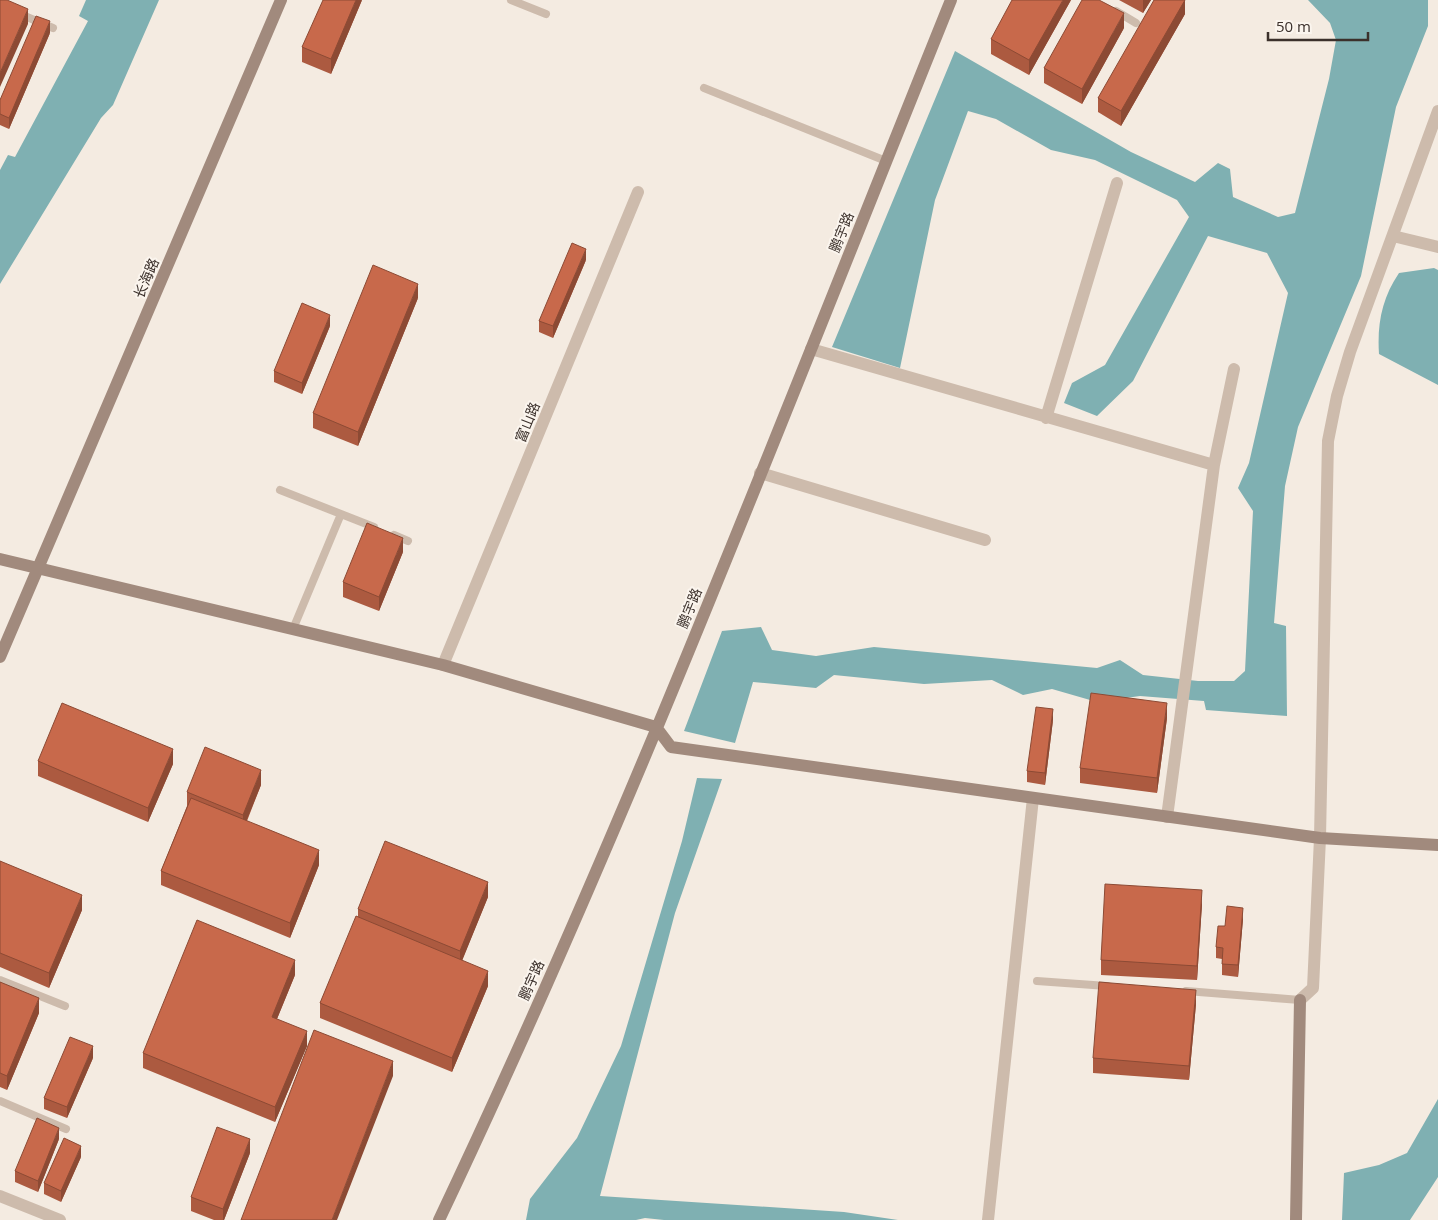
<svg xmlns="http://www.w3.org/2000/svg" width="1438" height="1220" viewBox="0 0 1438 1220" font-family="'Open Sans','Noto Sans SC',sans-serif">
<style>
.water{fill:#7fb0b2}
.lines{fill:none;stroke-linecap:round;stroke-linejoin:round}
.lane{stroke:#cdbbac;stroke-width:8}
.street{stroke:#cdbbac;stroke-width:12}
.secondary{stroke:#a18a7d;stroke-width:12}
.wall{fill:#ac5a40}
.shaded-wall{fill:#8c4a34}
.building{fill:#c8694b;stroke:#8c4a34}
.labels{text-anchor:middle;dominant-baseline:central;stroke-width:4;stroke-linejoin:round;paint-order:stroke}
.street-label{font-size:14px;fill:#3b302b;stroke:#fbf5ee}
</style>
<rect width="100%" height="100%" fill="#f4ebe1"/>
<!-- water -->
<path class="water" d="M86,0H159L113,105L101,118L0,284V170L8,155L15,157L88,21L79,16Z
M1308,0H1428V26L1396,107L1361,276L1298,427L1285,486L1274,623L1286,626L1287,716L1206,710L1204,701L1140,696L1097,702L1052,689L1023,695L992,680L924,684L834,675L816,688L753,682L735,743L684,731L722,631L761,627L772,650L816,656L874,647L1097,668L1120,660L1143,675L1198,681H1234L1245,671L1253,511L1238,488L1249,463L1288,293L1267,253L1208,236L1133,381L1097,416L1064,403L1072,383L1105,365L1189,217L1177,200L1095,160L1051,150L996,119L968,111L935,200L900,368L832,347L955,51L1131,152L1195,182L1218,163L1230,169L1233,197L1278,217L1295,213L1329,79L1336,40L1330,23Z
M1434,268L1438,270V385L1379,354C1377,324 1382,298 1399,273Z
M697,778L722,779L675,913L600,1196L844,1212L898,1220H664L645,1218L636,1220H526L530,1199L577,1138L621,1046L682,841Z
M1438,1099V1177L1410,1220H1342L1344,1173L1379,1165L1407,1153Z"/>
<g class="lines">
<!-- lane -->
<path class="lane" d="M511,0L546,14
M1116,11L1136,23
M20,14L53,28
M704,88L886,161
M280,490L374,527
M394,535L408,541
M293,629L341,514
M0,980L65,1006
M1037,981L1107,986
M1186,991L1300,1000
M0,1101L66,1129"/>
<!-- street -->
<path class="street" d="M1393,236L1438,247
M811,349L1214,465
M1046,418L1117,183
M760,473L985,540
M443,665L638,192
M1167,817L1214,465L1234,369
M1300,1000L1313,988L1320,838L1328,441L1337,396L1350,352L1438,111
M0,1196L60,1220
M988,1220L1033,798"/>
<!-- secondary -->
<path class="secondary" d="M0,559L443,665L656,727L671,747L1320,838L1438,845
M0,657L281,0
M439,1220C628,822 786,409 951,0
M1296,1220L1300,1000"/>
</g>
<!-- wall -->
<path class="wall" d="M362,0L331,74L302,62V47Z
M1071,0L1029,75L991,54V39Z
M1119,0H1151L1143,13Z
M1185,0V14L1121,126L1098,112V98Z
M1124,28L1082,104L1044,83V68Z
M50,33L9,129L0,125V100Z
M586,260L553,338L539,332V321Z
M418,298L358,446L313,428V413Z
M330,326L302,394L274,382V371Z
M403,552L379,611L343,597V582Z
M1167,718L1157,793L1080,783V768Z
M1053,720L1045,785L1027,782V771Z
M38,761L173,764L148,822L38,776Z
M261,785L247,821L319,865L290,938L161,885V871L187,806V792Z
M0,861L82,910L49,988L0,967Z
M488,897L462,960L488,986L452,1072L320,1018V1003L358,917V909Z
M1202,904L1197,980L1101,975V960Z
M1243,919L1238,977L1222,975V959L1216,958V947L1225,926Z
M295,975L277,1019L307,1046L275,1122L143,1068V1053Z
M0,982L39,1013L7,1090L0,1087Z
M1196,1004L1189,1080L1093,1073V1058Z
M93,1058L67,1118L44,1109V1098Z
M59,1139L38,1192L15,1182V1171Z
M250,1153L224,1220H214L191,1211V1197Z
M81,1157L61,1202L44,1194V1183Z"/>
<!-- shaded-wall -->
<path class="shaded-wall" d="M356,0H362L331,74V59Z
M1063,0H1071L1029,75V60Z
M1143,0H1151L1143,13Z
M1185,0V14L1121,126V111Z
M28,9V24L0,87V73Z
M1124,13V28L1082,104V89Z
M50,21V33L9,129V118Z
M586,249V260L553,338V326Z
M418,284V298L358,446V432Z
M330,315V326L302,394V383Z
M403,538V552L379,611V597Z
M1167,703V718L1157,793V778Z
M1053,709V720L1045,785V773Z
M173,749V764L148,822V808Z
M261,770V785L243,829V815Z
M319,850V865L290,938V923Z
M488,882V897L460,966V951Z
M1202,890V904L1197,980V966Z
M82,895V910L49,988V973Z
M1243,908V919L1238,977V965Z
M295,960V975L272,1031V1017Z
M488,971V986L452,1072V1058Z
M1196,990V1004L1189,1080V1066Z
M39,998V1013L7,1090V1076Z
M307,1031V1046L275,1122V1107Z
M93,1046V1058L67,1118V1107Z
M393,1061V1076L337,1220H332Z
M59,1128V1139L38,1192V1181Z
M250,1139V1153L224,1220H223V1209Z
M81,1146V1157L61,1202V1191Z"/>
<!-- building -->
<path class="building" d="M0,0H7L28,9L0,73Z
M323,0H356L331,59L302,47Z
M1012,0H1063L1029,60L991,39Z
M1082,0H1099L1124,13L1082,89L1044,68Z
M1154,0H1185L1121,111L1098,98Z
M36,16L50,21L9,118L0,114V100Z
M572,243L586,249L553,326L539,321Z
M373,265L418,284L358,432L313,413Z
M302,303L330,315L302,383L274,371Z
M367,523L403,538L379,597L343,582Z
M1091,693L1167,703L1157,778L1080,768Z
M62,703L173,749L148,808L38,761Z
M1036,707L1053,709L1045,773L1027,771Z
M205,747L261,770L243,815L187,792Z
M191,798L319,850L290,923L161,871Z
M385,841L488,882L460,951L358,909Z
M0,861L82,895L49,973L0,953Z
M1105,884L1202,890L1197,966L1101,960Z
M1227,906L1243,908L1238,965L1222,964L1223,948L1216,947L1218,926H1225Z
M356,916L488,971L452,1058L320,1003Z
M197,920L295,960L272,1017L307,1031L275,1107L143,1053Z
M0,982L39,998L7,1076L0,1073Z
M1099,982L1196,990L1189,1066L1093,1058Z
M314,1030L393,1061L332,1220H241Z
M70,1037L93,1046L67,1107L44,1098Z
M37,1118L59,1128L38,1181L15,1171Z
M217,1127L250,1139L223,1209L191,1197Z
M64,1138L81,1146L61,1191L44,1183Z"/>
<g class="labels">
<!-- street labels -->
<g class="street-label">
<text transform="translate(841 232) rotate(-68)">鹏宇路</text>
<text transform="translate(146 278) rotate(-67)">长海路</text>
<text transform="translate(527 422) rotate(-68)">富山路</text>
<text transform="translate(689 608) rotate(-68)">鹏宇路</text>
<text transform="translate(531 980) rotate(-66)">鹏宇路</text>
</g>
</g>
<!-- scale -->
<path d="M1268 32v8h100v-8" fill="none" stroke="#3b302b" stroke-width="2.5"/>
<text x="1276" y="32" font-size="15" fill="#3b302b" stroke="#fbf5ee" stroke-width="4" paint-order="stroke">50 m</text>
</svg>
